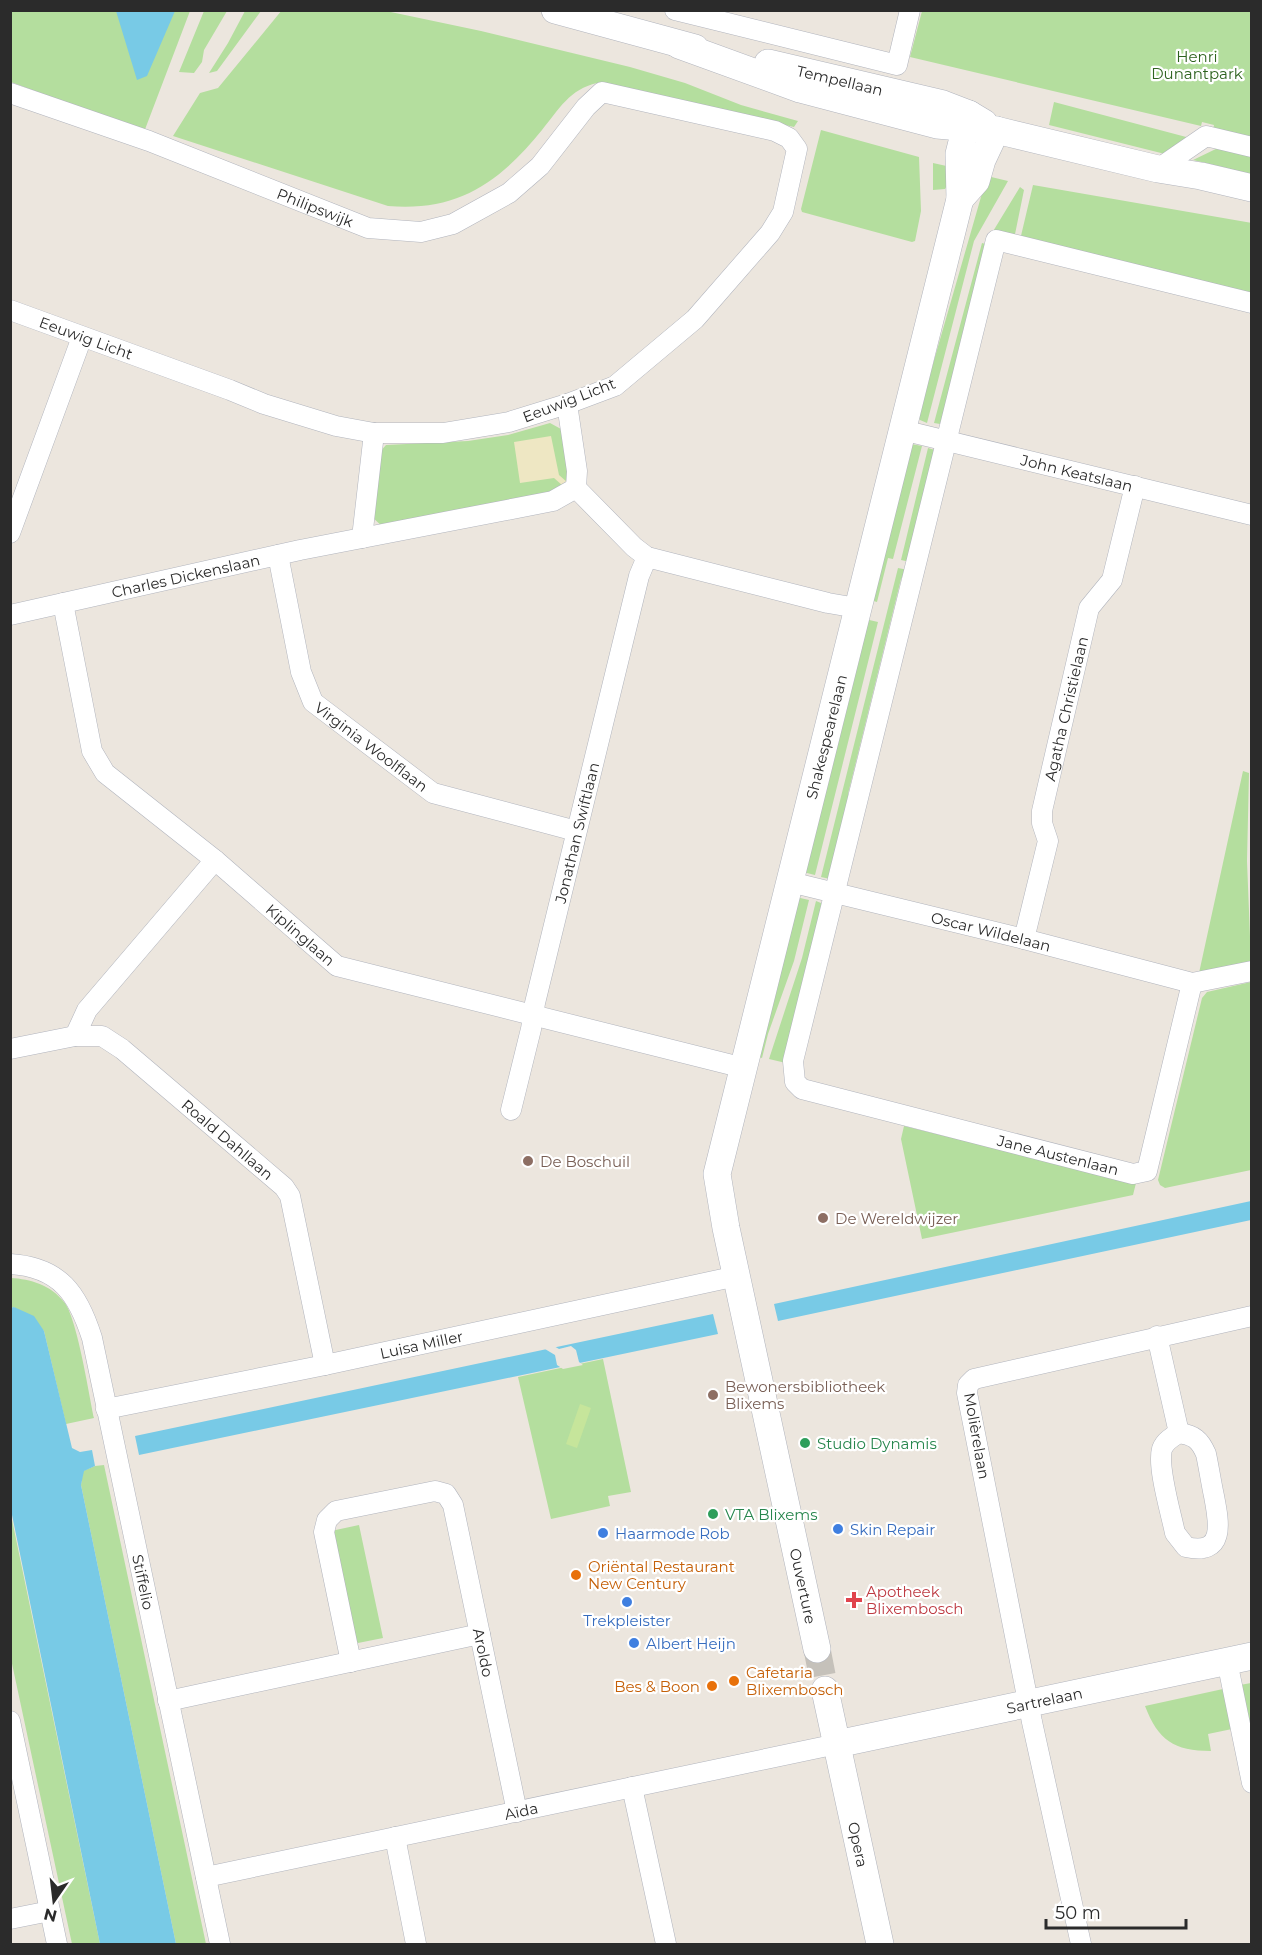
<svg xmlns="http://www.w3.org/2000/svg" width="1262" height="1955" viewBox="0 0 1262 1955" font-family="Montserrat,sans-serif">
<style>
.green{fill:#b4de9e}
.sand{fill:#eee7c3}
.pitch{fill:#c6e59b}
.water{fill:#78cae6}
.pier{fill:#ece6de}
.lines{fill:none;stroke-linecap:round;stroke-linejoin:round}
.secondary-tunnel{stroke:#c5c1ba;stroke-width:27;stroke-dasharray:27 14;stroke-linecap:butt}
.street-casing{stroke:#b1b4bd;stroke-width:21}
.secondary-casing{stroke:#b1b4bd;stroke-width:28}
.street{stroke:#fff;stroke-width:20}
.secondary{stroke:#fff;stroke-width:27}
.education-dot{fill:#8d6e63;stroke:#fff;stroke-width:2}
.leisure-dot{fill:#2e9e5b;stroke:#fff;stroke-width:2}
.shop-dot{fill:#3f7fe0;stroke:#fff;stroke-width:2}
.food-dot{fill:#e8710a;stroke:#fff;stroke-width:2}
.health-dot{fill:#e0444e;stroke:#fff;stroke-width:2}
.labels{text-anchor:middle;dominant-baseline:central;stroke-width:4.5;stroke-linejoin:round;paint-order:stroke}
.park-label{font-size:15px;fill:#2e631f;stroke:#fff}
.street-label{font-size:15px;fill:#2b2b2b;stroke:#fff}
.education-label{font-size:15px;fill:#785e54;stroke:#fff;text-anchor:start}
.leisure-label{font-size:15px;fill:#27864d;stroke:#fff;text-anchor:start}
.shop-label{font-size:15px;fill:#366cbe;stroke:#fff;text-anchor:start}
.food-label{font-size:15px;fill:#c56008;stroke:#fff;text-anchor:start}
.health-label{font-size:15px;fill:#be3a42;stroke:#fff;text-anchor:start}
</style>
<rect width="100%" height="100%" fill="#ece6de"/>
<!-- green -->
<path class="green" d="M282,10L386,11L481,31L630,67L685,83L741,105L798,121L794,127L597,83C570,89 559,109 542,130C500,182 458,212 388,206L173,136L200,93L218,88Z
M11,11H190L144,132L11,82Z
M204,11H227L204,50L202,62L194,73L179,72Z
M245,11H261L217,71L209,73L228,43Z
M922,11H1251V138L1213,129L1214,125L1202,122L1201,126L910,57Z
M1054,102L1190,138L1169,155L1049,125Z
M821,130L919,157L921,211L915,241L912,242L802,212L801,209Z
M1222,146L1251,153V174L1193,160Z
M933,163L951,167L949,182L945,189L933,190Z
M987,176L1008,181L974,241L927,423L920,420L918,416Z
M1033,185L1252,223L1251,297L1020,240Z
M1020,187L1024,190L1014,239L992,233Z
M982,243L989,245L945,420L940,424L934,423Z
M550,423L561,429L572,475L568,484L557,491L384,528L371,516L378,454L386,445L468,441L508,435Z
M911,444L922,446L893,559L888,558L877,602L870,600Z
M928,448L935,450L910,562L901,560Z
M898,568L908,570L901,579L848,794L851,801L830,879L821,877Z
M865,619L878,622L815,875L803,872Z
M1243,771L1249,773L1247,861L1251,962L1199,973Z
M796,897L809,900L794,961L768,1034L762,1058L757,1056Z
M816,901L821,903L823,912L786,1063L769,1059L802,958Z
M1251,982V1170L1165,1188L1160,1185L1158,1180L1202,998L1207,992Z
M904,1126L1136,1183L1133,1195L922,1239L901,1139Z
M11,1278C30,1279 51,1285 64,1302C77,1317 89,1395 94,1418L66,1424L44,1331L14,1307L11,1308Z
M603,1359L631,1492L608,1496L610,1506L551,1519L518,1377Z
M104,1465L206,1944H176L81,1485L83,1471L95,1466Z
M10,1510L100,1944H72L11,1659Z
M359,1525L383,1638L358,1643L354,1639L331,1531Z
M1251,1683V1724L1248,1725L1240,1685Z
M1223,1689L1232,1729L1208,1734L1211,1751C1174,1751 1158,1740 1145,1706Z"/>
<!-- sand -->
<path class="sand" d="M551,436L559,475L567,482L563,486L554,478L520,483L514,442Z"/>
<!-- pitch -->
<path class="pitch" d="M580,1404L591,1408L577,1448L566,1444Z"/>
<!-- water -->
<path class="water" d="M116,11H175L147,76L137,80Z
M1251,1201V1220L778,1321L774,1304Z
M14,1307L34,1316L44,1331L72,1448L80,1452L92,1450L95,1466L84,1471L81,1485L176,1944H100L11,1510L10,1308Z
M713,1314L718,1334L139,1455L135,1436Z"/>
<!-- pier -->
<path class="pier" d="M552,1345L559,1349L571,1346L576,1350L579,1362L583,1365L563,1369L557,1365L555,1355L545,1349L544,1346Z"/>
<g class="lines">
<!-- secondary-tunnel -->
<path class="secondary-tunnel" d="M817,1649L825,1690"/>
<defs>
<g id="street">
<path d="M675,10L897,65L910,10"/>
<path id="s1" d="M10,93L149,141L368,228L421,232L453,224L509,193L540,166L586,107L602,92L775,131L789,138L797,149L783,212L770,233L695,319L615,386L567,404L509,422L443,433H374L336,426L264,404L230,390L10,310"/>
<path d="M1158,169L1206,136L1252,147"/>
<path d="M567,404L577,471L576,488L634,547L647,557L828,603L857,608"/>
<path id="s2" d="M902,430L1252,515"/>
<path d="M10,533L82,337"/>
<path d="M362,538L374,433"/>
<path id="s3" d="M278,555L301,672L313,702L433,793L576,831"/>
<path id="s4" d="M63,603L92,751L105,773L215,860L337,966L744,1068"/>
<path id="s5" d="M10,615L300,550L553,501L576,488"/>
<path id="s6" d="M790,882L1024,939L1192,983L1252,971"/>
<path id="s7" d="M1024,939L1048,841L1042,823V811L1089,608L1112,580L1135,486"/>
<path d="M1192,983L1147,1171L1133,1174L802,1089L795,1082L793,1061L996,240L1252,303"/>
<path d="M75,1036L87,1010L215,860"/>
<path id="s8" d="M10,1049L75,1036H102L122,1049L284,1187L290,1196L325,1365"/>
<path id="s9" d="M511,1110L531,1029L535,1003L639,576L647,557"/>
<path id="s10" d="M10,1264C60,1267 78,1294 92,1338L220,1944"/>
<path d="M1157,1336L1179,1433"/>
<path id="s11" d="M106,1409L325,1365L737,1276"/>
<path d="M1179,1433C1194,1435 1200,1440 1206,1454C1209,1468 1211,1482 1214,1496C1219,1522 1226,1556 1186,1547L1175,1533C1171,1513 1157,1467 1162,1449C1165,1441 1172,1437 1179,1433Z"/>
<path d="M1227,1661L1252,1783"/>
<path id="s12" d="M351,1662L324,1532L327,1520L336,1511L435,1491L446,1494L453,1505L517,1812"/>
<path d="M168,1701L480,1634"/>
<path d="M10,1721L57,1944"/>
<path d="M632,1787L666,1944"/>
<path d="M395,1837L416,1944"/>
<path id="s13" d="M206,1877L837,1744"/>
<path d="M10,1919L50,1911"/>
<path d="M1081,1944L1032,1722L967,1393L968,1385L974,1379L1252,1316"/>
</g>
<g id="secondary">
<path d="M555,10L695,48"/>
<path d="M679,45L800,89L937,125L996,130L1158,169L1201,176L1252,188"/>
<path id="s14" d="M768,63L943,104L969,114L984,123"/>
<path d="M960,199L976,181L982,160L996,130"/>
<path id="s15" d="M817,1649L726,1228L717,1174L960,199L959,154L969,114"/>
<path id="s16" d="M825,1690L880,1944"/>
<path id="s17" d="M837,1744L1252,1656"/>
</g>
</defs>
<!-- street casing -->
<use href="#street" class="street-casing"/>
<!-- secondary casing -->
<use href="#secondary" class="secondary-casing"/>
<!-- street -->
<use href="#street" class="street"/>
<!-- secondary -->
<use href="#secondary" class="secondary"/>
</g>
<!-- markers -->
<g class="education-dot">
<circle cx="528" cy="1161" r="6"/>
<circle cx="823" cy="1218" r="6"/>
<circle cx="713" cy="1395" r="6"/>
</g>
<g class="leisure-dot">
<circle cx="805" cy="1443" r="6"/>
<circle cx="713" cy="1514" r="6"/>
</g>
<g class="shop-dot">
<circle cx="838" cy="1529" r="6"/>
<circle cx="603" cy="1533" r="6"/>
<circle cx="627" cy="1602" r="6"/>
<circle cx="634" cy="1643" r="6"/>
</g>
<g class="food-dot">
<circle cx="576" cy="1575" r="6"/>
<circle cx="734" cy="1681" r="6"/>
<circle cx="712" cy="1686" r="6"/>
</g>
<path class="health-dot" d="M851 1591h6v6h6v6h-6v6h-6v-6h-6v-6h6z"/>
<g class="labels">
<!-- park labels -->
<g class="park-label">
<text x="1197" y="56">Henri<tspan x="1197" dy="17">Dunantpark</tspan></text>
</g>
<!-- street labels -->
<g class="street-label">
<text stroke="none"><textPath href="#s14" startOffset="74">Tempellaan</textPath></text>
<text stroke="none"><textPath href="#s1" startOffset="326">Philipswijk</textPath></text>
<text transform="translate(86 338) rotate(20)">Eeuwig Licht</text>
<text transform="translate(569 400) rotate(-21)">Eeuwig Licht</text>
<text stroke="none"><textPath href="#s2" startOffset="180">John Keatslaan</textPath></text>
<text stroke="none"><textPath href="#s5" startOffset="180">Charles Dickenslaan</textPath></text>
<text stroke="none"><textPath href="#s7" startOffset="237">Agatha Christielaan</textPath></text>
<text stroke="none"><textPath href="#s15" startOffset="936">Shakespearelaan</textPath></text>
<text stroke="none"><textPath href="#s3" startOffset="225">Virginia Woolflaan</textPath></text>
<text stroke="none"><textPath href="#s9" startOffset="285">Jonathan Swiftlaan</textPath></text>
<text stroke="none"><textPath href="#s6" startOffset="207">Oscar Wildelaan</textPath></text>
<text stroke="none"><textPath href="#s4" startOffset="430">Kiplinglaan</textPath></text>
<text stroke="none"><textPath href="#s8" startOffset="256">Roald Dahllaan</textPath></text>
<text transform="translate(1058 1155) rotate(14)">Jane Austenlaan</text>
<text stroke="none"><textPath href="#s11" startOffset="322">Luisa Miller</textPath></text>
<text transform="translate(977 1436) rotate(80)">Molièrelaan</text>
<text stroke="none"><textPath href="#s10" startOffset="369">Stiffelio</textPath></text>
<text transform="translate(803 1586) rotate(78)">Ouverture</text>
<text stroke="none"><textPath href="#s12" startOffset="434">Aroldo</textPath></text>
<text stroke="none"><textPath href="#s17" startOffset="212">Sartrelaan</textPath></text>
<text stroke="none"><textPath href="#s13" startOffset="322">Aïda</textPath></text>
<text stroke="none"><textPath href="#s16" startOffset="158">Opera</textPath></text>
</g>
<!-- education labels -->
<g class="education-label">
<text x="540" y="1161">De Boschuil</text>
<text x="835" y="1218">De Wereldwijzer</text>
<text x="725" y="1386">Bewonersbibliotheek<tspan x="725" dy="17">Blixems</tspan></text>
</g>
<!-- leisure labels -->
<g class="leisure-label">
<text x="817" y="1443">Studio Dynamis</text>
<text x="725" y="1514">VTA Blixems</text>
</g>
<!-- shop labels -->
<g class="shop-label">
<text x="850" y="1529">Skin Repair</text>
<text x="615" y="1533">Haarmode Rob</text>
<text x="627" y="1620" text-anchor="middle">Trekpleister</text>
<text x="646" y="1643">Albert Heijn</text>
</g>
<!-- food labels -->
<g class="food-label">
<text x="588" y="1566">Oriëntal Restaurant<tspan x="588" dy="17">New Century</tspan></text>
<text x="746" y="1672">Cafetaria<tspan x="746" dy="17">Blixembosch</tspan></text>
<text x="700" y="1686" text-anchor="end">Bes &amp; Boon</text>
</g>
<!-- health labels -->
<g class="health-label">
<text x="866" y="1591">Apotheek<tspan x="866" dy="17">Blixembosch</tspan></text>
</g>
</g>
<!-- border -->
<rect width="1262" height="1955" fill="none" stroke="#2b2b2b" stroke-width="24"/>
<!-- north arrow -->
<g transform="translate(54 1901) rotate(194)" stroke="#ffffff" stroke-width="4.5" paint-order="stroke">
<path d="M0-4.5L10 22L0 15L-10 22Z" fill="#2b2b2b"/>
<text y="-9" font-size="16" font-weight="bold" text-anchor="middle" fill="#2b2b2b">N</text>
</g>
<!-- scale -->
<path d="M1046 1919v9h140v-9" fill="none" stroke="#2b2b2b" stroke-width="3"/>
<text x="1055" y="1919" font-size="18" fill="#2b2b2b" stroke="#ffffff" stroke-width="4.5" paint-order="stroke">50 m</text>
</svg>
